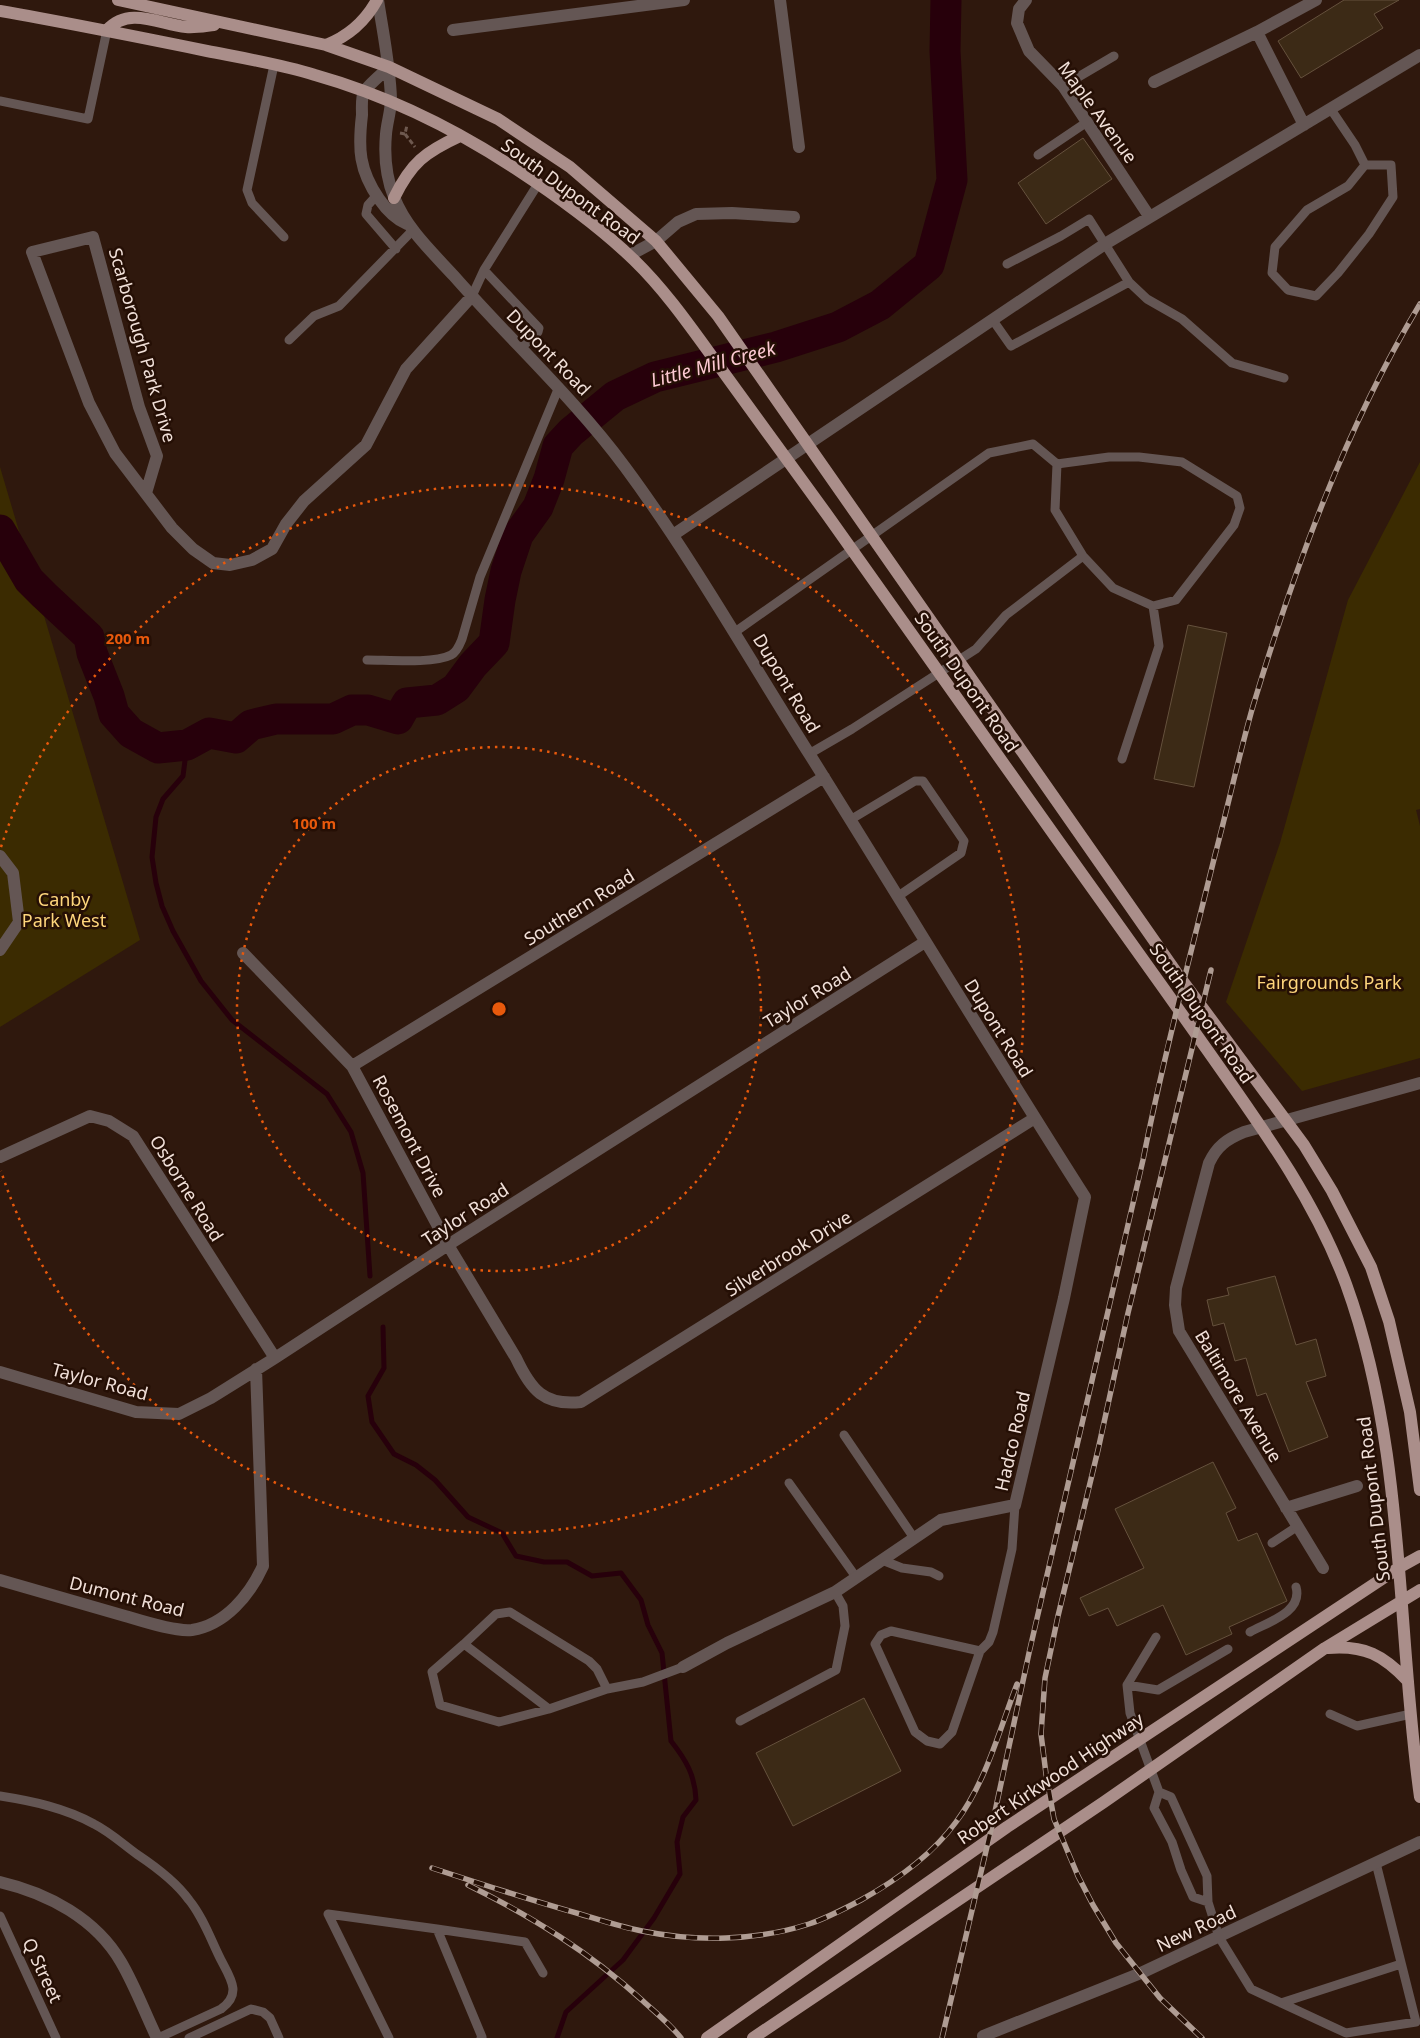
<svg xmlns="http://www.w3.org/2000/svg" width="1420" height="2038" viewBox="0 0 1420 2038" font-family="'Noto Sans',sans-serif">
<style>
.green{fill:#3b2b01}
.lines{fill:none;stroke-linecap:round;stroke-linejoin:round}
.stream{stroke:#27000b;stroke-width:5}
.river{stroke:#27000b;stroke-width:31}
.building{fill:#3c2a16;stroke:#65513d}
.path{stroke:#6e594f;stroke-width:3;stroke-dasharray:5 2.5;stroke-linecap:butt}
.lane{stroke:#645654;stroke-width:9}
.street{stroke:#645654;stroke-width:12}
.primary{stroke:#aa8e8a;stroke-width:12}
.rail-casing{stroke:#af9c93;stroke-width:5.5}
.rail{stroke:#250f05;stroke-width:4;stroke-dasharray:11;stroke-linecap:butt}
.ring{fill:none;stroke:#e8590c;stroke-width:2.5;stroke-dasharray:2.5 5}
.labels{text-anchor:middle;dominant-baseline:central;stroke-width:5;stroke-linejoin:round;paint-order:stroke}
.street-label{font-size:18px;fill:#f1e0d9;stroke:#250f05}
.park-label{font-size:18px;fill:#fed67c;stroke:#250f05}
.water-label{font-size:19px;font-style:italic;fill:#fdcad3;stroke:#250f05}
.centre{fill:#e8590c;stroke:#250f05;stroke-width:2.5}
.ring-label{font-size:15px;text-anchor:middle;font-weight:bold;fill:#e8590c;stroke:#250f05;stroke-width:5;stroke-linejoin:round;paint-order:stroke}
</style>
<rect width="100%" height="100%" fill="#2f180d"/>
<!-- green -->
<path class="green" d="M1420,462V809L1416,810L1420,826V1058L1302,1091L1226,1002L1280,843L1348,600Z
M0,467L140,940L0,1027Z"/>
<g class="lines">
<!-- stream -->
<path class="stream" d="M187,745L183,776L163,799L156,817L152,857L156,883L162,906L173,931L201,981L232,1020L327,1094L351,1132L363,1173L370,1276
M383,1327L384,1368L368,1396L372,1422L394,1454L416,1465L435,1480L468,1517L502,1533L516,1556L544,1562H567L592,1576L621,1573L641,1600L648,1625L662,1653L671,1741C686,1760 695,1775 696,1800L683,1817L677,1842L680,1874L654,1918L623,1960L566,2012L557,2038"/>
<!-- river -->
<path class="river" d="M0,530L29,580L44,595L89,637L92,653L109,696L114,714L131,733L158,748L187,745L209,733L236,738L251,725L276,719H333L352,710H368L398,719L407,703L437,700L456,688L473,665L494,643L500,600L506,571L518,535L538,507L549,479L558,446L571,432L615,396L655,377L776,347L838,327L880,305L929,265L952,180L945,51L946,0"/>
</g>
<!-- building -->
<path class="building" d="M1344,0H1399L1374,14L1383,28L1301,78L1278,41Z
M1083,138L1112,179L1046,224L1018,183Z
M1188,625L1227,633L1194,787L1154,779Z
M1275,1276L1296,1345L1316,1339L1326,1376L1306,1382L1328,1437L1289,1452L1266,1393L1257,1396L1246,1358L1235,1361L1224,1323L1213,1326L1207,1300L1229,1295L1227,1288Z
M1213,1462L1236,1508L1226,1513L1238,1541L1257,1533L1287,1601L1229,1627L1232,1634L1186,1655L1163,1605L1117,1626L1108,1608L1089,1616L1080,1598L1144,1568L1115,1509Z
M864,1698L901,1771L793,1826L756,1753Z"/>
<g class="lines">
<!-- path -->
<path class="path" d="M400,133L405,134L407,125
M405,134L415,147"/>
<!-- lane -->
<path class="lane" d="M274,65L247,190L252,203L284,237
M1063,86L1114,56
M0,101L88,119L107,30
M1330,108L1355,145L1365,165L1348,186L1307,210L1275,247L1272,273L1288,290L1316,296L1338,273L1369,234L1393,197L1391,165H1365
M1038,155L1087,122
M377,195L368,205L366,214L396,249
M1007,264L1061,236L1089,219L1129,282L1147,299L1182,319L1232,363L1284,378
M472,296L484,270
M992,319L1011,346L1129,282
M289,340L314,316L339,306L413,230
M522,347L538,332L539,328L484,270L538,184
M1057,464L1109,457H1139L1182,462L1237,496L1240,508L1234,525L1176,600L1153,606L1113,588L1083,556
M735,632L989,453L1033,444L1057,464L1055,510L1083,556L1006,615L976,649L852,729L809,754
M367,660C388,660 433,664 451,655C457,652 460,644 462,639L480,577L559,387
M1122,759L1159,646L1153,606
M850,820L915,781H923L964,841L961,853L897,897
M844,1435L914,1538
M789,1483L856,1577
M1272,1543L1298,1526
M882,1560L902,1568L931,1572L939,1576
M1250,1632C1268,1622 1303,1612 1296,1587
M1156,1637L1127,1685L1130,1713L1159,1792L1154,1808L1172,1842L1181,1870L1193,1897L1208,1902
M464,1644L496,1614L510,1612L589,1661L597,1669L607,1689
M980,1651L952,1732L940,1744L927,1741L915,1732L875,1644L881,1635L891,1631L980,1651L989,1642L993,1632L1012,1549L1015,1505
M1127,1685L1158,1690L1228,1649
M549,1709L464,1644L432,1672L440,1705L499,1722L549,1709L607,1689L643,1682L683,1667
M1330,1714L1357,1726L1411,1714
M740,1721L836,1670L845,1626L843,1606L835,1592
M1159,1792L1171,1797L1207,1876L1208,1902L1219,1937L1251,1989L1346,2033L1416,2022L1376,1863
M0,1796C32,1801 65,1808 94,1824C110,1832 124,1845 138,1855C156,1867 176,1882 189,1900C203,1917 211,1940 221,1960C231,1979 242,1994 221,2009L158,2038
M328,1914L437,1929L482,2037L481,2038
M328,1914L389,2038
M0,1916L56,2038
M437,1929L525,1942L543,1973
M1281,2003L1401,1964
M189,2038L251,2009L263,2012L270,2018L279,2038"/>
<!-- street -->
<path class="street" d="M378,0C383,33 390,66 391,99C391,111 387,122 386,134C384,156 386,177 394,197C406,228 432,252 454,276C511,341 574,398 625,467C693,559 749,659 810,755C902,902 992,1051 1085,1197L1064,1298L1015,1505L941,1520L835,1592L727,1643L683,1667
M780,0L799,147
M1026,0L1019,9L1017,23L1029,51L1063,86L1149,216
M453,30L684,0
M1257,32L1304,125
M389,67C383,73 368,85 364,92C361,97 362,108 362,115C358,149 359,170 379,199C386,209 395,219 407,224
M1154,82L1257,32L1316,0
M630,255L656,241L678,222L696,214L732,213L794,217
M146,493L157,456L139,407L93,237L32,252L89,403L115,453L172,528L193,549L213,563L230,565L252,560L272,549L286,524L304,501L366,445L406,369L472,296
M673,535L1105,244L1420,55
M0,856L13,873L19,922L0,950
M243,953L352,1066L448,1245L516,1358C531,1390 544,1406 581,1402L1035,1118
M352,1066L824,777
M0,1157L90,1116L109,1121L133,1136L275,1358
M0,1372L136,1412L179,1414L211,1398L275,1358L448,1245L925,942
M1286,1508L1357,1486
M1323,1568L1179,1331L1175,1305L1176,1288L1209,1163C1217,1146 1227,1139 1244,1132L1420,1083
M0,1580C42,1592 83,1604 125,1616C142,1621 175,1632 192,1630C225,1625 250,1595 263,1566L256,1369
M0,1882C48,1893 96,1919 121,1962C135,1986 145,2013 157,2038
M984,2038L983,2036L1141,1973L1420,1842"/>
<!-- primary -->
<path class="primary" d="M118,0L326,45L389,67L498,119L570,167L656,241L718,316L1176,972L1304,1145L1332,1191L1371,1267L1389,1321L1410,1412L1420,1490
M0,11C69,23 138,37 207,51C243,58 280,64 315,75C386,95 455,129 516,169C557,196 599,226 634,260C666,291 692,329 719,366C755,416 792,466 828,516C904,624 981,731 1057,839C1107,909 1158,980 1208,1051C1260,1125 1314,1198 1346,1284C1406,1449 1396,1626 1420,1797
M107,30C129,6 159,24 186,27C195,28 205,26 214,25
M326,45C349,36 365,22 377,0
M394,198C411,163 425,152 460,136
M1328,1648C1365,1645 1383,1655 1408,1681
M707,2038L1007,1827L1400,1567L1420,1556
M753,2038L1104,1802L1325,1648L1420,1590"/>
<defs>
<path id="rail" d="M432,1868C481,1884 530,1900 580,1914C600,1920 621,1927 642,1931C696,1942 756,1941 809,1924C827,1918 844,1909 861,1900C897,1880 932,1855 956,1822C986,1782 999,1731 1017,1684
M468,1885C533,1917 589,1952 643,2001C656,2013 670,2024 681,2038
M942,2038L993,1821L1029,1653L1143,1160C1163,1058 1190,957 1215,855C1228,806 1239,755 1253,706C1295,567 1345,429 1420,304
M1202,2038L1160,1998L1116,1943L1093,1905L1078,1876L1054,1819L1046,1774L1041,1734L1045,1678L1058,1616L1098,1450L1128,1313L1211,970"/>
</defs>
<!-- rail casing -->
<use href="#rail" class="rail-casing"/>
<!-- rail -->
<use href="#rail" class="rail"/>
</g>
<!-- distance rings -->
<g class="ring">
<circle cx="499" cy="1009" r="262"/>
<path d="M1 847A524 524 0 1 1 1 1171"/>
</g>
<g class="labels">
<!-- street labels -->
<g class="street-label">
<text transform="translate(1098 112) rotate(54)">Maple Avenue</text>
<text transform="translate(571 191) rotate(36)">South Dupont Road</text>
<text transform="translate(143 345) rotate(74)">Scarborough Park Drive</text>
<text transform="translate(549 352) rotate(46)">Dupont Road</text>
<text transform="translate(967 682) rotate(55)">South Dupont Road</text>
<text transform="translate(787 683) rotate(59)">Dupont Road</text>
<text transform="translate(579 907) rotate(-32)">Southern Road</text>
<text transform="translate(807 997) rotate(-32)">Taylor Road</text>
<text transform="translate(1202 1013) rotate(55)">South Dupont Road</text>
<text transform="translate(999 1028) rotate(58)">Dupont Road</text>
<text transform="translate(410 1136) rotate(62)">Rosemont Drive</text>
<text transform="translate(187 1188) rotate(58)">Osborne Road</text>
<text transform="translate(465 1214) rotate(-33)">Taylor Road</text>
<text transform="translate(788 1253) rotate(-32)">Silverbrook Drive</text>
<text transform="translate(100 1381) rotate(15)">Taylor Road</text>
<text transform="translate(1239 1396) rotate(59)">Baltimore Avenue</text>
<text transform="translate(1012 1441) rotate(-77)">Hadco Road</text>
<text transform="translate(1373 1499) rotate(-97)">South Dupont Road</text>
<text transform="translate(127 1596) rotate(14)">Dumont Road</text>
<text transform="translate(1050 1778) rotate(-34)">Robert Kirkwood Highway</text>
<text transform="translate(1196 1928) rotate(-25)">New Road</text>
<text transform="translate(43 1970) rotate(65)">Q Street</text>
</g>
<!-- park labels -->
<g class="park-label">
<text x="64" y="899">Canby<tspan x="64" dy="21">Park West</tspan></text>
<text x="1329" y="982">Fairgrounds Park</text>
</g>
<!-- water labels -->
<g class="water-label">
<text transform="translate(713 364) rotate(-15)">Little Mill Creek</text>
</g>
</g>
<circle cx="499" cy="1009" r="8" class="centre"/>
<g class="ring-label">
<text x="128" y="644">200 m</text>
<text x="314" y="829">100 m</text>
</g>
</svg>
